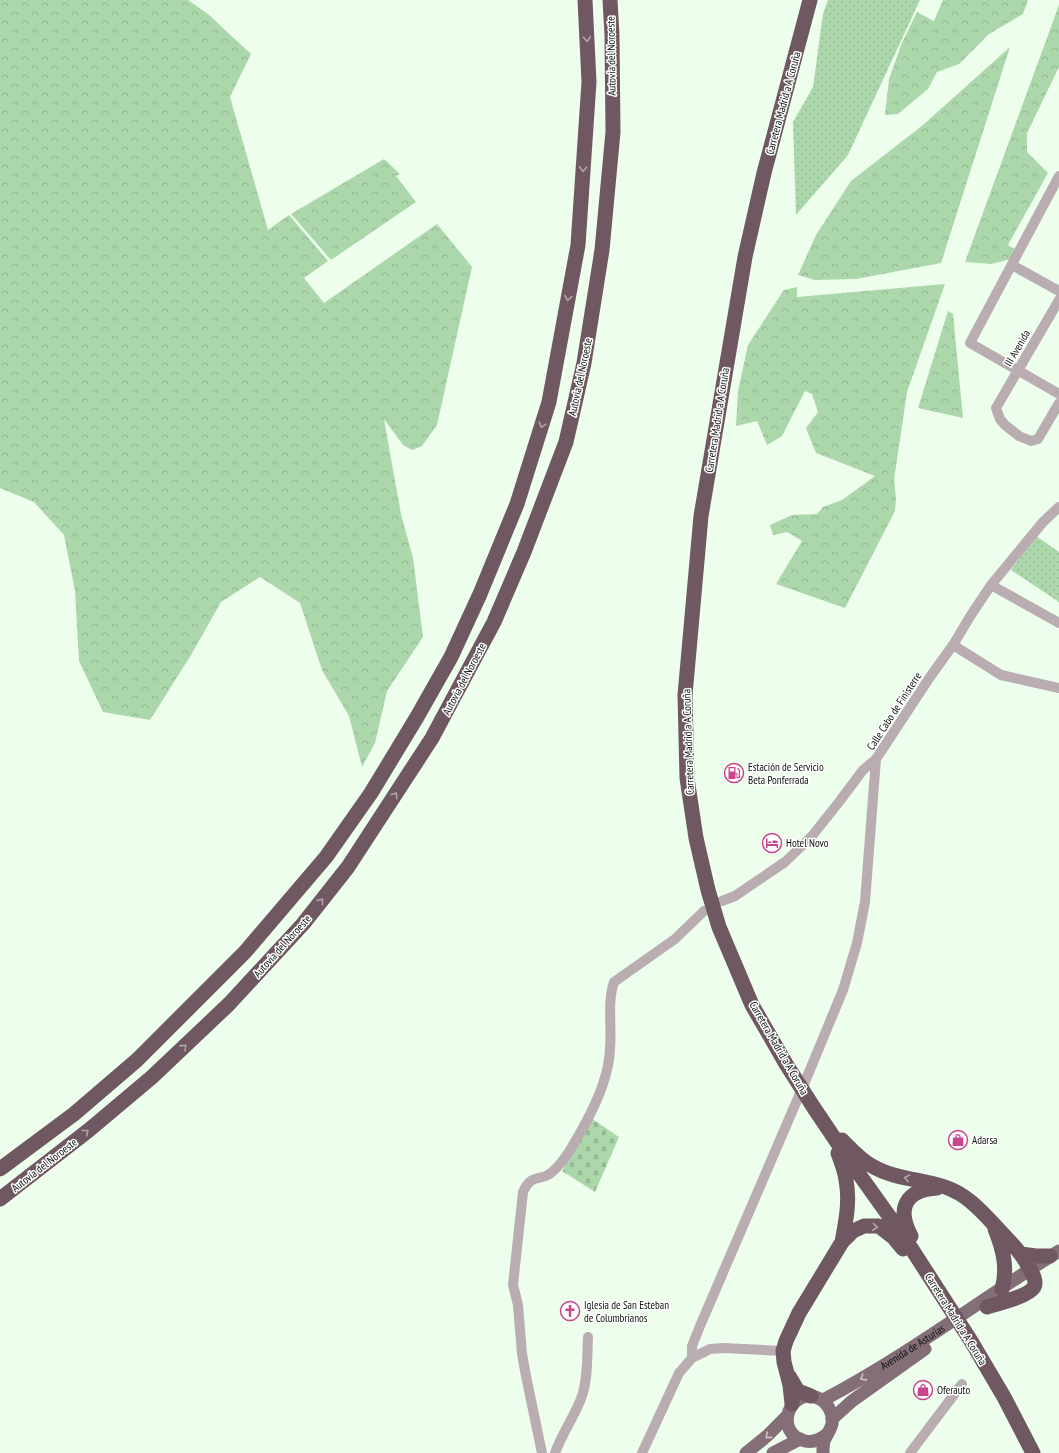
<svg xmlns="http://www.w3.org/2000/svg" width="1059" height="1453" viewBox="0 0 1059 1453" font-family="'PT Sans Narrow',sans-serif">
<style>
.grass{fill:url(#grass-dots)}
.forest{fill:url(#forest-crowns)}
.cemetery{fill:url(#cemetery-stones)}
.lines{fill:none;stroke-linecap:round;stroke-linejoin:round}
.minor{stroke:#b9adb2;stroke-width:10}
.major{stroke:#846e77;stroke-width:13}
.highway{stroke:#705863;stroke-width:15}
.oneway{stroke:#b0a3a9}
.oneway2{stroke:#cec5c9}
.labels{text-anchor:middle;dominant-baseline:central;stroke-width:3;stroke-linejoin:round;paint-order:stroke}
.street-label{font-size:11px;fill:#0b120b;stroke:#fff}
.poi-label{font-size:11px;fill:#0b120b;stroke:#fff;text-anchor:start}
</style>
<defs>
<pattern id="grass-dots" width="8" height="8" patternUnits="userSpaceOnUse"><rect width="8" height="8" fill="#acd7ab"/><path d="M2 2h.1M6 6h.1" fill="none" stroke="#93b892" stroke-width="1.8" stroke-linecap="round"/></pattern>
<pattern id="forest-crowns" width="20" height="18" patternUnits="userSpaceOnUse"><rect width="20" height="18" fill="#acd7ab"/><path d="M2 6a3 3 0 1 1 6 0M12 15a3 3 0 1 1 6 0" fill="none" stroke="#93b892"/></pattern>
<pattern id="cemetery-stones" width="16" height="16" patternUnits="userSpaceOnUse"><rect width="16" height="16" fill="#acd7ab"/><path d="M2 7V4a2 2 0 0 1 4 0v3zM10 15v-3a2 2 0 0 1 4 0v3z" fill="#93b892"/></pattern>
</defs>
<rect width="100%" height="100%" fill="#edfeed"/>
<!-- grass -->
<path class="grass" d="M828,0H920L848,155L796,215L793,122L813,87L823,14Z
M1036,536L1059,552V602L1011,570Z"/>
<!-- forest -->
<path class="forest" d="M0,0H188L208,14L251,54L230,97L268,230L289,215L328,261L304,278L324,303L437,224L472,267L437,425L422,446L412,450L403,445L384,419L401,514L413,558L423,637L387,691L375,743L362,767L349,716L322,670L300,603L260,577L221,602L191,655L150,720L103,712L79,661L75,591L64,535L34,502L0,488Z
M943,0H1028L1023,14L989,34L959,64L937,72L928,89L898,114L885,115L889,79L901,45L917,12L934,21Z
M1059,5V67L1027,133V152L1048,173L1008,245L1016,250L1011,259L991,264L965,262Z
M1010,47L941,263L856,279L815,280L798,275L816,235L851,181L923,125Z
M384,159L400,174L396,176L416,202L331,260L291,214Z
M945,284L907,392L894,480L896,499L895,511L845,608L776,584L802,541L787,532L773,535L770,525L792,515L817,514L823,507L842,500L875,476L816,453L806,428L818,412L812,394L805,391L782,436L767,445L757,421L736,426L738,391L748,345L784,290L797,287V297Z
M948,311L953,314L963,418L918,408Z"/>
<!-- cemetery -->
<path class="cemetery" d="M591,1118L619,1137L595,1192L562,1171Z"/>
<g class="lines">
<!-- minor -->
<path class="minor" d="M1059,176L970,343L1059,394
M1012,265L1059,291
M1059,300L996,408L1000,419L1005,425L1019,436L1031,441L1038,439L1059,403
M991,585L1059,623
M953,645L1001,675L1059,688
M722,901L735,896L785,862L812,836L839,802L863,770L876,759L930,677L953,645L971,615L991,585L1043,522L1059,507
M692,1358V1346L700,1326L807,1077L843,990L857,943L865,902L876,759
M542,1453L526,1376L522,1354L518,1305L513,1285L523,1192C532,1172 542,1182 552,1172C566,1160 576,1140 585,1124C597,1102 609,1075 610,1049C612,1027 607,1002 614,982L675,939L704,911
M555,1453C562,1433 575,1416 582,1396C588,1378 587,1356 588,1337
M642,1453L679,1373L692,1358L710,1349L724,1348L783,1351
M910,1453L962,1384"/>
<!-- major -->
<g class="major">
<path id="s1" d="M823,1400C905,1357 980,1300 1059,1251"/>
<path d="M832,1419L852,1401L925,1349"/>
<path d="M746,1453L767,1436L787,1416"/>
<path d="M773,1453L800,1439"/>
<path d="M823,1453C823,1449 823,1445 824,1441C826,1436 829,1432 831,1427C835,1417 829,1404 820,1399C790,1384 772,1433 805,1441C813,1443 820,1440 827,1434"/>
</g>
<!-- highway -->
<path class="highway" d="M810,0L764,173L745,257L701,516L685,695L687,778L696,838L708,890L719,927L752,1005L786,1064L814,1108L849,1160L904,1237L971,1341L1004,1397L1033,1453
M842,1140C851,1149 861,1160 872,1166C894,1179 921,1179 945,1187C969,1195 984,1214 1001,1232C1010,1242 1019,1250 1026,1262C1029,1269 1038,1279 1034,1287C1029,1296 997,1304 987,1307
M838,1153C841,1162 845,1171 846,1180C850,1201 846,1221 842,1242
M0,1169L74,1114L137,1060L245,952L326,857L371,793L417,717L451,657L480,594L517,504L549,402L578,245L589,82L585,0
M0,1199L89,1130L152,1077L229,1004L303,924L348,867L432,738L494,622L524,552L566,442L584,363L602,250L613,132L612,35L610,0
M995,1229C1003,1249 1008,1268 1002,1289
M911,1236C896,1208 906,1190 937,1188
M1021,1254L1036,1256H1050
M789,1376L798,1391L811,1396
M792,1404L790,1385L784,1362L783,1351L786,1341L799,1313L842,1242L853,1231L864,1226H879L893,1237L903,1249"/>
</g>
<!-- one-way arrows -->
<defs><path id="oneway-chevron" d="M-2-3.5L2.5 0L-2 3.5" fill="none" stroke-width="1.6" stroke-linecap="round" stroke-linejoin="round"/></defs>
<g class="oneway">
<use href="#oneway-chevron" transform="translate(587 39) rotate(87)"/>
<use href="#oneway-chevron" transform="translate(583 169) rotate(94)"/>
<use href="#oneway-chevron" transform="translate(568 298) rotate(101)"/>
<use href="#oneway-chevron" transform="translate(542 425) rotate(107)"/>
<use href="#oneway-chevron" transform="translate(395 795) rotate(-57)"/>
<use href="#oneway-chevron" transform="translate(321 901) rotate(-52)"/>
<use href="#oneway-chevron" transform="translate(184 1047) rotate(-44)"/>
<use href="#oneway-chevron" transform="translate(86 1132) rotate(-38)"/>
<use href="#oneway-chevron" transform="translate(907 1178) rotate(-167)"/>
<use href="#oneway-chevron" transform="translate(875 1227) rotate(6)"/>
</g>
<g class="oneway2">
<use href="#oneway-chevron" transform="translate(863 1378) rotate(148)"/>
<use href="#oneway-chevron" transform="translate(768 1436) rotate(139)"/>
</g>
<!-- icons -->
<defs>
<symbol id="fuel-ring" viewBox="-11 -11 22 22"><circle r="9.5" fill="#fff" stroke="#c9468d" stroke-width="1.5"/><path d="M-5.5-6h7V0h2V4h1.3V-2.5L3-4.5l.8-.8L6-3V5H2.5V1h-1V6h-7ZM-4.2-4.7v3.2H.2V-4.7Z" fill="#c9468d"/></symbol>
<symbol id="hotel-ring" viewBox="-11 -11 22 22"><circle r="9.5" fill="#fff" stroke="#c9468d" stroke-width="1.5"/><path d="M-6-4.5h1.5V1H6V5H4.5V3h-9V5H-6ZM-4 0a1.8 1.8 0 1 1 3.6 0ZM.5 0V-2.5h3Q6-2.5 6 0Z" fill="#c9468d"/></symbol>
<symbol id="shop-ring" viewBox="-11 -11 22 22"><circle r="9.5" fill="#fff" stroke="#c9468d" stroke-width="1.5"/><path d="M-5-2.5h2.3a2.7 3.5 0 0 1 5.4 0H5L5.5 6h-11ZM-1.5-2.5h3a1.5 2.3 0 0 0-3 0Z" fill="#c9468d"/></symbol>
<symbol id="church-ring" viewBox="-11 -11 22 22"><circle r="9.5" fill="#fff" stroke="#c9468d" stroke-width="1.5"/><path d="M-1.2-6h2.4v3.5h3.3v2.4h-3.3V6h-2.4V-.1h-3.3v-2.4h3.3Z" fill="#c9468d"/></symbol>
</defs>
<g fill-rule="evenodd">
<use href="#fuel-ring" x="723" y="762" width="22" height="22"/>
<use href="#hotel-ring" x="761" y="832" width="22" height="22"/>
<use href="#shop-ring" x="947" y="1129" width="22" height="22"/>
<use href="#church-ring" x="559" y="1300" width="22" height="22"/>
<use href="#shop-ring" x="912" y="1379" width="22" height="22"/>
</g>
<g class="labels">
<!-- street labels -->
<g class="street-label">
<text transform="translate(611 56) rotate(-91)">Autovía del Noroeste</text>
<text transform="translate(783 103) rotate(-75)">Carretera Madrid a A Coruña</text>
<text transform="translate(1017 348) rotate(-60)">III Avenida</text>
<text transform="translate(580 377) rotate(-78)">Autovía del Noroeste</text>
<text transform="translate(717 420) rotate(-81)">Carretera Madrid a A Coruña</text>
<text transform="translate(464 679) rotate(-62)">Autovía del Noroeste</text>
<text transform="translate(894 711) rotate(-57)">Calle Cabo de Finisterre</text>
<text transform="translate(688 742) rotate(-92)">Carretera Madrid a A Coruña</text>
<text transform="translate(282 946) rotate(-48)">Autovía del Noroeste</text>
<text transform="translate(779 1048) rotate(60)">Carretera Madrid a A Coruña</text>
<text transform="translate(44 1165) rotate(-38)">Autovía del Noroeste</text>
<text transform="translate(956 1319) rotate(58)">Carretera Madrid a A Coruña</text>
<text stroke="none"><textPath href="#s1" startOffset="104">Avenida de Asturias</textPath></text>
</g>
<!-- poi labels -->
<g class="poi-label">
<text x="748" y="767">Estación de Servicio<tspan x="748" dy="13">Beta Ponferrada</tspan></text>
<text x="786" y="843">Hotel Novo</text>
<text x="972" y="1140">Adarsa</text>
<text x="584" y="1305">Iglesia de San Esteban<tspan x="584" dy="13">de Columbrianos</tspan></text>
<text x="937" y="1390">Oferauto</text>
</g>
</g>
</svg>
